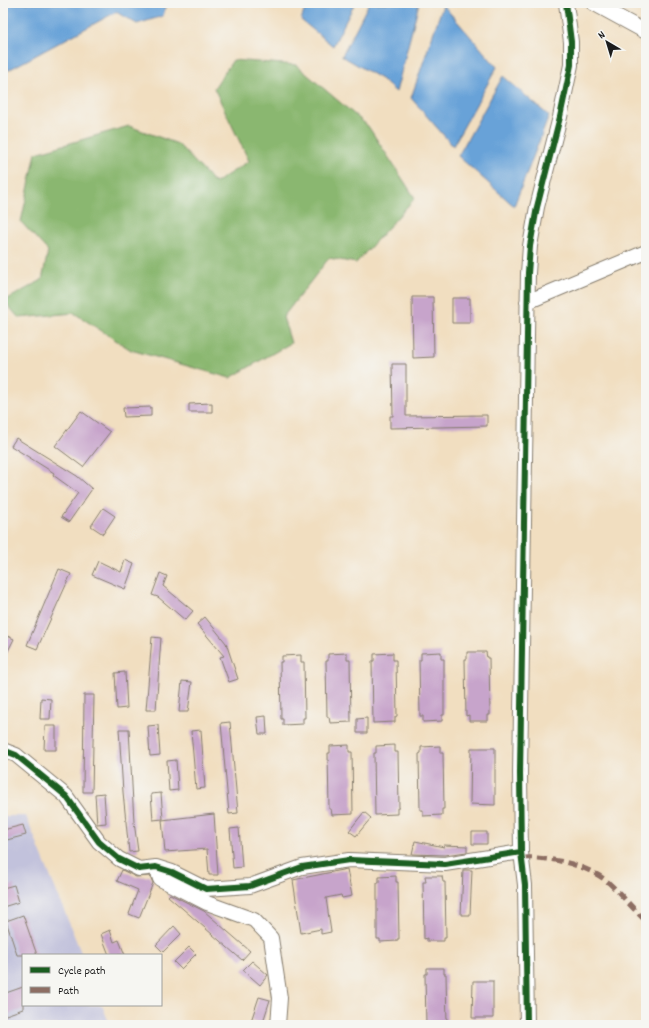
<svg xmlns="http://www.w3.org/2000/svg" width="649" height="1028" viewBox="0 0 649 1028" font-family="Dekko,sans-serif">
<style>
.industrial{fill:#c2c2dc}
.forest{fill:#8ab770;stroke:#536a46}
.water{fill:#67a2d8;stroke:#425f7a}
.building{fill:#c7a4cb}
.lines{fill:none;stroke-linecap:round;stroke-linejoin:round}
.minor-casing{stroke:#867d6e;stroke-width:16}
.minor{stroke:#fff;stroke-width:14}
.quiet{stroke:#8d6e63;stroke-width:5;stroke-dasharray:10 5;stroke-linecap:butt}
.cycleway-casing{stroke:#f6f6f2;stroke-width:8}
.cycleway{stroke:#1b5e20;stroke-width:6}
</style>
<rect width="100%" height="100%" fill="#f6f6f2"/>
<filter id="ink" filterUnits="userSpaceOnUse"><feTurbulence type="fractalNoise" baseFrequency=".025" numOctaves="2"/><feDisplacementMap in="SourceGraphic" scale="8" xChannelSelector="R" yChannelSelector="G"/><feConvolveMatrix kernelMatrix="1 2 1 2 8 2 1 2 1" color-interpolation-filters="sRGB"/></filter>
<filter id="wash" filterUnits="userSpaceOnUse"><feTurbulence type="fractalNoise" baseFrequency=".012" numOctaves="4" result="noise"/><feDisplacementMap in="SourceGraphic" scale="16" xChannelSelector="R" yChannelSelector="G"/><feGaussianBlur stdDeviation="0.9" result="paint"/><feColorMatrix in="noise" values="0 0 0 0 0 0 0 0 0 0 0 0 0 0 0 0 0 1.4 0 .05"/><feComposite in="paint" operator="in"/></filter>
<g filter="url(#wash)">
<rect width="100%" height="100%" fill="#f1dec0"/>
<!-- industrial -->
<path class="industrial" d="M3,816H26L82,955H23V1005H102L110,1025H3Z"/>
<!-- forest -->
<path class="forest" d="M233,60L296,65L368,126L415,198L356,263L329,258L283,317L291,343L230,378L131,350L74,313L19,318L4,301L42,280L48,251L21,222L36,153L129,126L178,144L215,183L249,161L214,88Z"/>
<!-- water -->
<path class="water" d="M3,3H166L163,16L137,24L116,12L3,73Z
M307,3H355L333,46L301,20Z
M369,3H419L396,92L381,79L342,56Z
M443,5L497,67L453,146L411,98Z
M503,76L549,116L514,206L458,156Z"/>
<g id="blocks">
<!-- building -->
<path class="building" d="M412,297H433L434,357L413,358Z
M452,298H470V323H452Z
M392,364H406V416L487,415V426L390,428V416H393Z
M212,403V412H189V404Z
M151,407V416L124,417L123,408Z
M81,411L110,432L83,467L55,446Z
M16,438L77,476L92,489L69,522L61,517L78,493L53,475L54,473L11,446Z
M103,508L115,516L103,534L91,526Z
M125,560L134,564L125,589L92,575L98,561L121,572Z
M59,569L71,574L37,649L27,645Z
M160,573L167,576L163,586L193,611L185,620L158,597L152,595Z
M205,617L226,643L238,679L229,682L220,657L224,656L197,624Z
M3,634L14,639L3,661Z
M152,637L161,638L156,710H146Z
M441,652V659H444V715H442V721L423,722V716H420L419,660H421V653Z
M467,652H486L487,658H489L490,715H488V721H469V715L466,716L465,659H467Z
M347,653V660H350L351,722L330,723L329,717H327L326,661H328V654Z
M393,653V660H396L397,716L395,717V722L373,723L372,661H374V654Z
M301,655V662H304L305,718H303V724L283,725V719H281L280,662H282V656Z
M125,672L127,708L117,709L115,673Z
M182,681L192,682L188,712H179Z
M84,695H94L92,792H83Z
M41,698L51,699L50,719H40Z
M266,716L267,734H259L257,717Z
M367,718V733H357V719Z
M230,722L238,813L229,814L221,723Z
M158,725L160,755L150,756L148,726Z
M45,726H56V750H44Z
M119,729H129L134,822L138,851L129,852L123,792Z
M201,730L205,788L196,789L191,731Z
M349,745V752H352L353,814L332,815L331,809H329L328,753H330V746Z
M395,745V752H398L399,808H397V814L375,815L374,753H376V746Z
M440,746V753H443L444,809H442V815L423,816V810H420L419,754L421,753V747Z
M471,748H495V805L470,804Z
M176,760L178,790L169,791L167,761Z
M104,793L106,823L97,824L95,794Z
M161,793L163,819L153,820L151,794Z
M364,812L371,818L356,836L349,831Z
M214,814L218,875H209L207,849L165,852L162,820Z
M23,825L26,835L3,841V830Z
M239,828L242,867L233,868L230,829Z
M472,832H487V844H472Z
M415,841L444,847V845L467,846V852L445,855L412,854Z
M347,869L352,896L342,898L341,895L326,898L331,932L321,934V929L301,933L293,880Z
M122,870L136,877L150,876L153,883L139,918L129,914L138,890L117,881Z
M463,870H472L470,915H461Z
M396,876V882H398L399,939H397V941L380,942V939H377V883H379V877Z
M425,876H442L443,882H445L446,938H444V941H427V938L424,939L423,882H426Z
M14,885L19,902L3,907V888Z
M170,894L204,911L250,951L242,960L168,896Z
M23,915L37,955H17L6,921Z
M174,926L181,934L163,952L156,945Z
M110,930L114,942L119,940L125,955H109L101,934Z
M189,947L196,954L181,969L174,962Z
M252,961L268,975L260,985L243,970Z
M427,968H444V974H446L447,1025H426L425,974H427Z
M473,981H493V1018H472Z
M23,987V1009L3,1016V994Z
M259,997L270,1000L262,1025L251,1021Z"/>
</g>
</g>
<g filter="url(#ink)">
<use href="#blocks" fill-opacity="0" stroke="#867d6e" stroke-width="1"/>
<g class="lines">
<defs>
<path id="minor" d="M593,3L646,32
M527,302L646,252
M3,750L16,755L66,796L99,842L119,859L139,869L156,867L172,872L206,889L250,886L302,867L349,860L445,864L521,852
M156,867L160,879L207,903L254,920L271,938L280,998L278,1025
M527,1025L525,885L521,852L520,773L528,273L530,246L537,207L560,117L571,65V42L566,3"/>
</defs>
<!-- minor casing -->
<use href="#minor" class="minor-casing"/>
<!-- minor -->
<use href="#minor" class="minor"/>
<!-- quiet -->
<path class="quiet" d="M522,858C548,856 589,865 609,883C622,895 633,909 646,921"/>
<defs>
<path id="cycleway" d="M3,750L16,755L66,796L99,842L119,859L139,869L156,867L172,872L206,889L250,886L302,867L349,860L445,864L521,852
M527,1025L525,885L521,852L520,773L528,273L530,246L537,207L560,117L571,65V42L566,3"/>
</defs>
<!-- cycleway casing -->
<use href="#cycleway" class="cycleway-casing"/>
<!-- cycleway -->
<use href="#cycleway" class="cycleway"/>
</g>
</g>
<!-- margin -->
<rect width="649" height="1028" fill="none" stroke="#f6f6f2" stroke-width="16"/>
<!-- legend -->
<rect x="22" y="954" width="140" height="52" fill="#f6f6f2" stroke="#9f9f9c"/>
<rect x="30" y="967" width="20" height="6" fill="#1b5e20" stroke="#9f9f9c"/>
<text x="58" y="974" font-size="12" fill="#1c1c1c">Cycle path</text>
<rect x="30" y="987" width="20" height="6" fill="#8d6e63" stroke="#9f9f9c"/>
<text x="58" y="994" font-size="12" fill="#1c1c1c">Path</text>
<!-- north arrow -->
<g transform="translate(607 42) rotate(322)" stroke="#f6f6f2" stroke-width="3" paint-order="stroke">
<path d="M0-3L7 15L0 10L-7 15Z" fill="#1c1c1c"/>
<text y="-6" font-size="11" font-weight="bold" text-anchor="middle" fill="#1c1c1c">N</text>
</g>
</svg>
